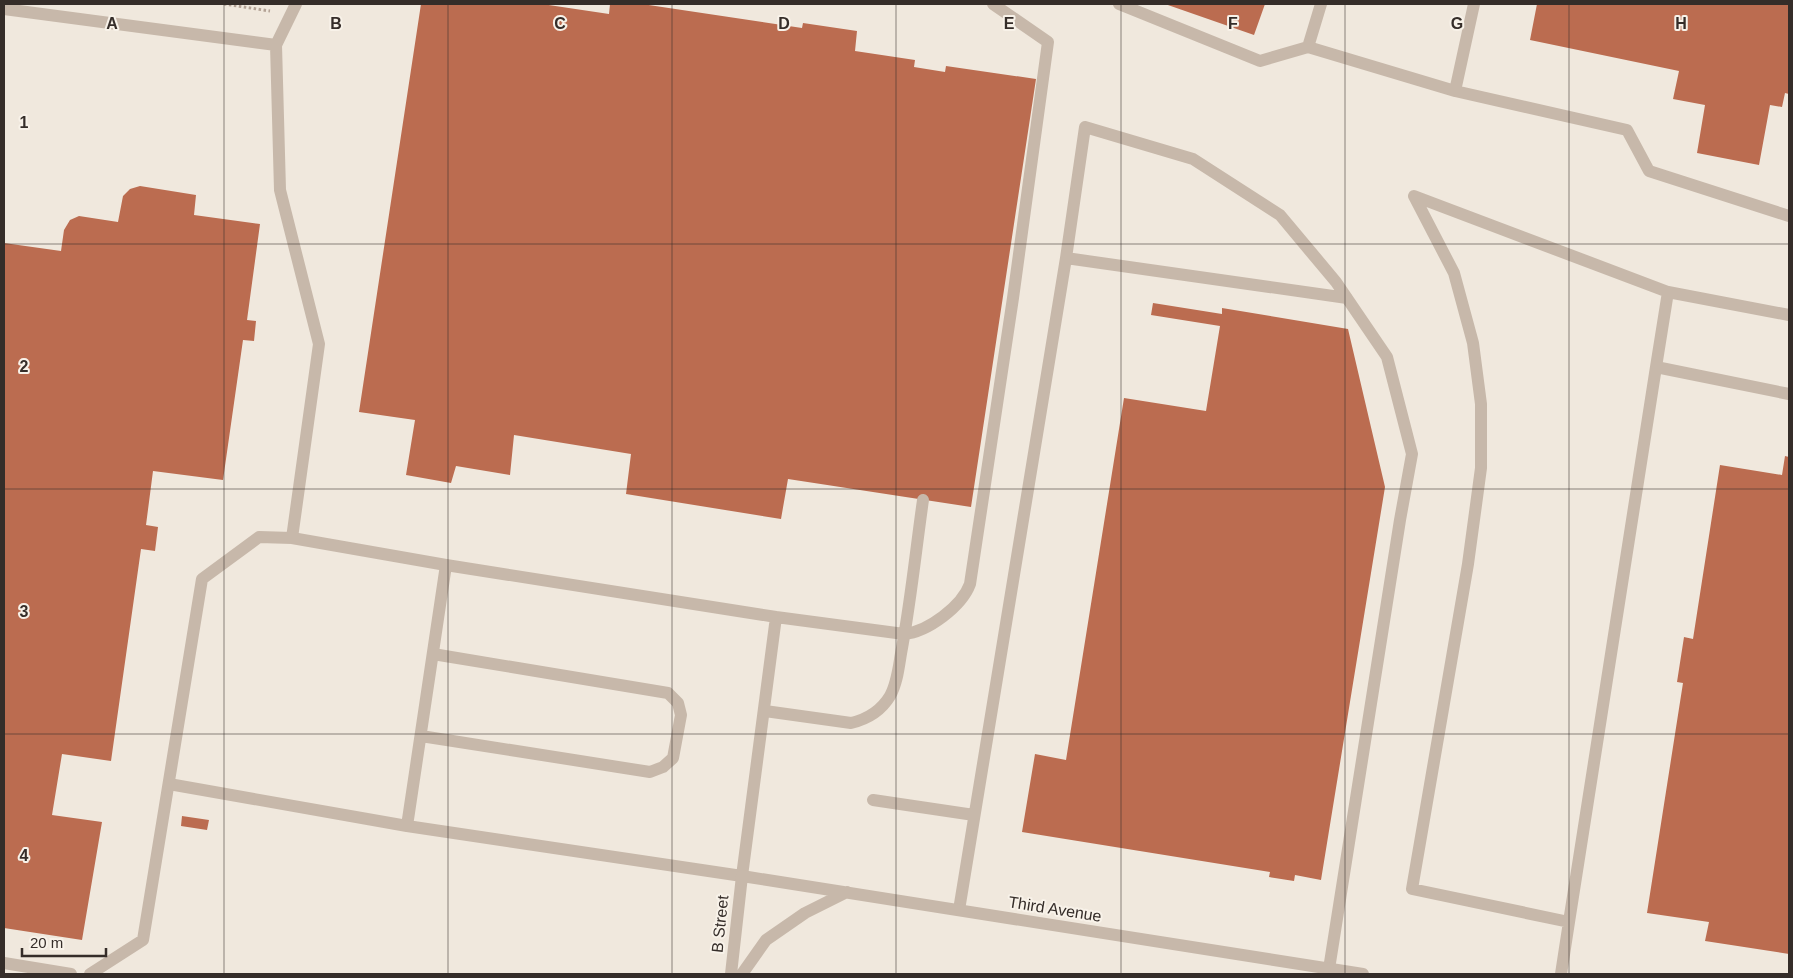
<svg xmlns="http://www.w3.org/2000/svg" width="1793" height="978" viewBox="0 0 1793 978" font-family="Helvetica,sans-serif">
<style>
.building{fill:#bb6c50}
.lines{fill:none;stroke-linecap:round;stroke-linejoin:round}
.path{stroke:#b3a295;stroke-width:3;stroke-dasharray:2.5 2.5;stroke-linecap:butt}
.lane{stroke:#c7b8aa;stroke-width:12}
.street{stroke:#c7b8aa;stroke-width:12}
.grid{fill:none;stroke:#352d29;stroke-width:1;stroke-opacity:0.55}
.labels{text-anchor:middle;dominant-baseline:central;stroke-width:4;stroke-linejoin:round;paint-order:stroke}
.street-label{font-size:16px;fill:#352d29;stroke:#f8f2e9}
.grid-label{font-size:16px;text-anchor:middle;font-weight:bold;fill:#352d29;stroke:#f8f2e9;stroke-width:4;stroke-linejoin:round;paint-order:stroke}
</style>
<rect width="100%" height="100%" fill="#f0e8dd"/>
<!-- building -->
<path class="building" d="M421,4H542L609,14L610,4H642L802,28L803,23L857,31L855,51L915,60L914,67L945,72L946,66L1036,79L971,507L788,479L781,519L626,494L631,454L514,435L510,475L456,466L451,483L406,475L415,420L359,412Z
M1165,4H1265L1254,35Z
M1537,4H1789V94L1785,93L1782,107L1770,105L1759,165L1697,153L1705,105L1673,99L1679,71L1530,40Z
M140,186L196,195L194,215L260,224L247,320L256,321L254,341L243,340L223,480L153,471L146,525L158,527L155,551L141,549L111,761L62,754L52,815L102,822L82,940L4,928V243L61,251L64,230L70,220L79,216L118,222L123,196L130,189Z
M1153,303L1222,314V308L1348,329L1385,487L1321,880L1295,875L1294,881L1269,877L1270,872L1022,832L1035,754L1066,760L1124,398L1206,411L1220,326L1151,315Z
M1785,456L1789,457V954L1705,941L1709,922L1647,913L1683,683L1677,682L1684,637L1693,639L1720,465L1782,475Z
M182,816L209,820L207,830L181,826Z"/>
<g class="lines">
<!-- path -->
<path class="path" d="M224,4L270,11"/>
<!-- lane -->
<path class="lane" d="M296,4L276,45L280,190L319,344L292,538L446,565L776,617L742,876L407,826
M1119,4L1260,61L1308,47L1321,4
M4,9L276,45
M1308,47L1455,91L1474,4
M1455,91L1627,130L1649,171L1789,216
M1066,258L1347,298
M1668,292L1789,315
M1656,367L1789,394
M776,617L904,634C928,632 962,606 970,584L1013,298L1048,42L993,4
M765,711L851,723C868,719 881,711 890,696C898,682 899,663 902,648C911,599 916,549 923,500
M421,736L650,772L663,767L673,758L681,715L678,703L668,693L433,654
M169,784L407,826L446,565
M873,800L974,815
M959,910L1066,258L1085,127L1193,159L1280,215L1336,282L1387,357L1412,454L1400,520L1329,969
M4,963L71,974
M90,974L143,940L202,579L259,537L292,538
M1561,974L1569,922L1656,367L1668,292L1414,196L1454,273L1473,343L1481,404V468L1468,564L1412,889L1569,922"/>
<!-- street -->
<path class="street" d="M731,974L742,876L1363,974
M742,974L766,940L805,913L847,892"/>
</g>
<!-- grid -->
<path class="grid" d="M224,4V974M448,4V974M672,4V974M896,4V974M1121,4V974M1345,4V974M1569,4V974M4,244H1789M4,489H1789M4,734H1789"/>
<g class="labels">
<!-- street labels -->
<g class="street-label">
<text transform="translate(1055 909) rotate(9)">Third Avenue</text>
<text transform="translate(720 924) rotate(-84)">B Street</text>
</g>
</g>
<g class="grid-label">
<text x="112" y="29">A</text>
<text x="336" y="29">B</text>
<text x="560" y="29">C</text>
<text x="784" y="29">D</text>
<text x="1009" y="29">E</text>
<text x="1233" y="29">F</text>
<text x="1457" y="29">G</text>
<text x="1681" y="29">H</text>
<text x="24" y="128">1</text>
<text x="24" y="372">2</text>
<text x="24" y="617">3</text>
<text x="24" y="861">4</text>
</g>
<!-- border -->
<rect width="1793" height="978" fill="none" stroke="#352d29" stroke-width="10"/>
<!-- scale -->
<path d="M22 948v8h84v-8" fill="none" stroke="#352d29" stroke-width="2.5"/>
<text x="30" y="948" font-size="15" fill="#352d29" stroke="#f8f2e9" stroke-width="4" paint-order="stroke">20 m</text>
</svg>
